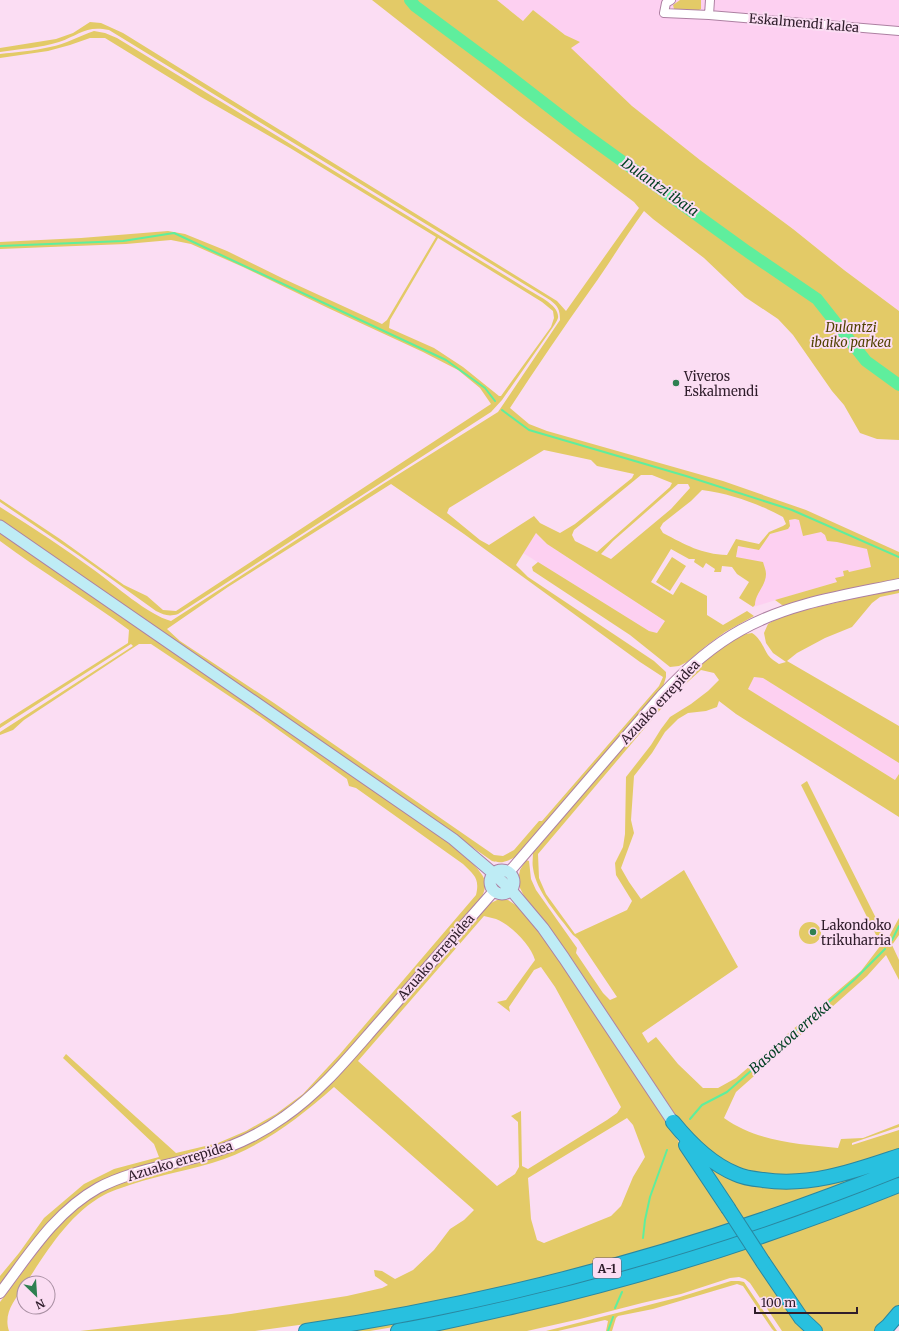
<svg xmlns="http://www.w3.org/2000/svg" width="899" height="1331" viewBox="0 0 899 1331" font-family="Merriweather,serif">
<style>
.built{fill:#fdd0f1}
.green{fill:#e3ca67;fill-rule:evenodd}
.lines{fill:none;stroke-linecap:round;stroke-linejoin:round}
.stream{stroke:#5fee9d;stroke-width:2}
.river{stroke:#5fee9d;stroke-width:12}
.minor-casing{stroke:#ad80a2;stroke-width:10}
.tertiary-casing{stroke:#ad80a2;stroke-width:12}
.secondary-casing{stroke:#ad80a2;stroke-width:13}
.motorway-casing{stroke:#2a87a0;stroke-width:16}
.minor{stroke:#fff;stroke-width:8}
.tertiary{stroke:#fff;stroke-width:10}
.secondary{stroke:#beecf5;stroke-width:11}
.motorway{stroke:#28c0df;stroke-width:14}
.motorway-bridge-casing{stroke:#2a87a0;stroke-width:16;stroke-linecap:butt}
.motorway-bridge{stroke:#28c0df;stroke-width:14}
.poi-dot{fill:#2e8051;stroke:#fbddf3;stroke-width:1.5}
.labels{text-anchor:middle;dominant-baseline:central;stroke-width:4;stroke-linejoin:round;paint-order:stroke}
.shield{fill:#fbddf3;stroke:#6c5767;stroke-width:1}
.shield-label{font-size:12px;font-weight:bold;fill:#2f1d2b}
.street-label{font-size:13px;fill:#2f1d2b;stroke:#fbddf3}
.park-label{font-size:13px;font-style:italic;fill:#514200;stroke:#fbddf3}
.poi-label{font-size:13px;fill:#2f1d2b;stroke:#fbddf3;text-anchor:start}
.water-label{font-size:14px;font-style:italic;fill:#003f21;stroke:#fbddf3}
</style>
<rect width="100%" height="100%" fill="#fbddf3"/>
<!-- built -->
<path class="built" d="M497,0H899V311L844,270L793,229L700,160L632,106L570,48L579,42L565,35L533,10L523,21Z
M795,519L804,522L871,550L899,569L833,583L753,607L756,581L736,557L738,546L759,550L770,534L788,529L789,520Z
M536,533L547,544L665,621L657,633L649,631L523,553Z
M754,677L763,678L899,763V774L895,780L747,689Z"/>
<!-- green -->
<path class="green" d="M372,0H497L523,21L533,10L565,35L580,42L571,48L632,106L700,160L793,229L844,270L899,311V440L877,439L860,433L844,405L832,391L793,335L778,319L745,297L704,258L653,219L644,211C625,237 609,264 591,289C563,328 536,368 510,408L529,424L547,431L723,481L806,510L899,552V579L785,605H782L775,600L837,582L835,578L844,576L843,571L848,570L849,572L871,567L867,549L837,542L827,541L825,535L821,532L803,536L799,520L795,519L789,520L790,526L788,529L770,534L759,550L738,546L736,557L763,562C764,566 766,570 766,574C766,586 755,593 755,605L753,607L739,598L749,582L737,574L732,567L722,566L721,572H714L715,569L706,563L703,568L694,562L695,559H689L671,549L651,582L673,595L681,582L707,596V615L723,625L747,611L754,616L725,632L706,646L687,662L679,666L670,667L630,635L533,571L532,567L538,562L649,631L657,633L665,621L547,544L536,533L516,565L528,577L654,661L666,672V677L663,687L517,856C508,861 502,864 492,861L366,772L0,520V507C32,527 64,548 94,570C115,585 148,615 171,621L383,484L498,412L560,320C560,310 558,306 550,300L109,30C86,25 79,35 59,42C40,48 19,49 0,52V48L56,39L73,33L90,22L101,23L123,33L557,301L566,311L639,208L634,202L520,116ZM544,450L591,460L597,466L634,474L632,478L575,524L560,533L540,523L534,516L489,545L480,540L447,513L449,508ZM641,475H652L672,483L670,487L597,552L575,541L572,535L574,530ZM391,484L464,534L640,662L663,677L659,686L542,821H539L514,850L503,856L494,855L274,703L180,641L167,629L228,587ZM678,484H688L690,488L671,509L611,559L601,554L613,541ZM702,490C731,494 757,503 783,517L786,524L783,526L769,532L759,544L736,539L727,555C701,554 686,545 663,533L660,528L663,523L691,501Z
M680,0H701V9L697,11L674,9L673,5Z
M94,31L105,33L117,38L527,289C536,295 560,305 558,318C557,321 555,324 553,327L502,400L491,412L178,614C169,617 164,615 156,611L78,555L0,502V499L60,539L124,585L147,596L163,610L176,611L491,404L480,388L458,370L423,352L328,308L243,267L191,244L171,240L126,244L0,249V242L81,238L168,231L185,234L227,251L284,279L382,324L387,320L436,237L290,148L201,97L105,38H90L70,45L48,51L0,58V54C16,52 34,51 50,47C66,44 79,36 94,31ZM438,238L542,302L553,311L554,318L551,327L501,396H499L463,367L434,348L389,328L390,320Z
M0,533L435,833C447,842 482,867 485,881C486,886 484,892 482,897L348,1050L318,1083L300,1099L275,1118L251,1132L231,1141L201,1152L163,1161L62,1209L44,1227L0,1286V1276L19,1253L44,1218L84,1184L114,1169L159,1157L154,1144L63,1058L66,1054L176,1153L218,1143L246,1131L276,1114L303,1094L340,1054L476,895C480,878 474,875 463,864L356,788L349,786L347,779L259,716L151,644H139L24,720L13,730L0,735V732L133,646L131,644L0,728V724L128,643L129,630C87,599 42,572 0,541Z
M672,557L686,566L670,591L656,582Z
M899,588V593L880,597L872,603L852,627L825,638L797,653L787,661L899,726V763L763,678L754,677L748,689L895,780L899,774V817L736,714L719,701L717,707L706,711L688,713L678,719L665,732L652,753L634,776L631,820L634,833L621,868L629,882L641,899L684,870L738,967L642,1033L648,1043L656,1037L678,1064L703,1088H718L736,1078L861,971L881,945L801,785L807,781L887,940L899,918V935L892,945L899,960V980L886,955L867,976L736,1092L724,1118C758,1142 798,1144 838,1148L841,1139L863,1138L899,1124V1127L852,1143V1145L899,1130V1151L832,1172L780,1178L738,1169L719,1159L686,1131L572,959L550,928L524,896L520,888L518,880L520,870L526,860L529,861L531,879L536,890L577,948L576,953L603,993L610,1000L617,997L578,939L573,935C559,916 536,892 533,868C532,863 533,858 533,853L661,703L682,681L699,664L721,648L740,635L752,633C761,639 763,647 768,655C771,659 775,661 779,664L786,662L773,653L766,643L764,633L768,624L776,619L800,611ZM701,670L714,673L719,680L708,691L691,704L670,717L661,729L651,745L626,777L625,834L623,847L615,863L616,875L632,901L627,910L575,934L546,894L539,878L538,854L671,697Z
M497,900H508L520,908L554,952L663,1117L720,1207L722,1212L732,1207L696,1152L757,1183L899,1162L776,1209L697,1235L589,1267L416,1306L350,1318L255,1331H80L231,1314L347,1296L382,1288L388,1285L375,1276L374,1270L382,1271L395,1279L413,1270L434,1250L450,1229L464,1220L474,1210L334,1087C298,1119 259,1149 212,1163C181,1172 150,1177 121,1188C115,1190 109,1192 104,1195C69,1214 47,1251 26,1283H24V1286C15,1300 3,1313 9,1331H49H0V1302L48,1238L68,1215L86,1201L106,1188L131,1180L216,1157L244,1146L273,1130L302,1110L322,1092L352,1061L489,904ZM484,916C488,917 492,918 496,919C511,925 531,945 535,960L506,1000L497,1002L510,1012L509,1007L534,970L541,967L555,987L621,1107L617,1113L607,1120L528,1169L522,1166L521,1111L511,1116L518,1122L519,1167L515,1174L497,1186L358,1061ZM627,1118L633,1125L645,1157L633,1177L621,1206L611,1216L544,1243L537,1240L531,1219L528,1178Z
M799 933a11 11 0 1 1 22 0a11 11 0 1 1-22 0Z
M899,1174V1180L784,1224L623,1274L435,1320L370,1331H334L462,1308Z
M899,1193V1309L877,1331H782L750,1283L745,1279L739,1277L730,1278L681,1294L642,1303L580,1319L527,1331H436C511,1314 586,1298 659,1276C740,1252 820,1224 899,1193Z
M731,1281H739L744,1282L777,1331H774L772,1329L743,1286L737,1284L653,1309L618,1316L616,1318L612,1331H606L608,1321L605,1320L558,1331H546L680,1297Z"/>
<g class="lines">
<!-- stream -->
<path class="stream" d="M0,246L123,241L174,233L446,360L485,388L495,401
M502,410L529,430L686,476L792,510L899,557
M892,940L899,926
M690,1119L702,1105L727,1092L855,979L885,949
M643,1238L645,1220L650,1197L667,1150
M615,1308L622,1292
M608,1331L613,1317"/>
<!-- river -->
<path class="river" d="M410,0L415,6L500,69L579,130L748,252L817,299L866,361L899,385"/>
<defs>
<path id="minor" d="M671,0L666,3L664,13L709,15L899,31
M709,15L710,0"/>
<path id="tertiary" d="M510,871L661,696C685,670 710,647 741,630C789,603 846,595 899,584
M0,1293C28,1256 55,1212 98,1188C130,1171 167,1166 201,1156C231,1148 259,1135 284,1117C319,1093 347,1059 375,1027C415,982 454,936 494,891"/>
<path id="secondary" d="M0,526L453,839L493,873L511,890L543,928L564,958L673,1122
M490 882a12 12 0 1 1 24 0a12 12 0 1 1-24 0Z"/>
<path id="motorway" d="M673,1122C690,1143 711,1164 736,1174C744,1178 754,1179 763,1180C811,1187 854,1171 899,1156
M686,1145L728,1208
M763,1262L801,1318L815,1331
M306,1331C509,1301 708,1246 899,1169
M398,1331C438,1324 477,1315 516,1306C647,1276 775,1235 899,1185
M882,1331L888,1326L899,1313"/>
</defs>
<!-- minor casing -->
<use href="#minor" class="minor-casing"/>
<!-- tertiary casing -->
<use href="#tertiary" class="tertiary-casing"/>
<!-- secondary casing -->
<use href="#secondary" class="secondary-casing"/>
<!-- motorway casing -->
<use href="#motorway" class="motorway-casing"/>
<!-- minor -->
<use href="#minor" class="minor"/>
<!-- tertiary -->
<use href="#tertiary" class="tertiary"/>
<!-- secondary -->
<use href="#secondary" class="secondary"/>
<!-- motorway -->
<use href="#motorway" class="motorway"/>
<defs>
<path id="motorway-bridge" d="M728,1208L763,1262"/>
</defs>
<!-- motorway-bridge casing -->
<use href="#motorway-bridge" class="motorway-bridge-casing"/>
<!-- motorway-bridge -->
<use href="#motorway-bridge" class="motorway-bridge"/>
</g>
<!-- markers -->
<g class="poi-dot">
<circle cx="676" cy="383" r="4"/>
<circle cx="813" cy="932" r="4"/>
</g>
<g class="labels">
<!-- shield labels -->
<rect class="shield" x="593" y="1258" width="28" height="20" rx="3"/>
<g class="shield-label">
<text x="607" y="1268">A-1</text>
</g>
<!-- street labels -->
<g class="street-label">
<text transform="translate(804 23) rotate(5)">Eskalmendi kalea</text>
<text transform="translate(660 702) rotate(-47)">Azuako errepidea</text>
<text transform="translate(436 957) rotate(-49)">Azuako errepidea</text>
<text transform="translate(180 1161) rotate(-17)">Azuako errepidea</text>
</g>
<!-- park labels -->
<g class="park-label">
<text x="851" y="327">Dulantzi<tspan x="851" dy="15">ibaiko parkea</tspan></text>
</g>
<!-- poi labels -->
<g class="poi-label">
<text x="684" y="376">Viveros<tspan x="684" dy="15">Eskalmendi</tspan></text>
<text x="821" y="925">Lakondoko<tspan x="821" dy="15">trikuharria</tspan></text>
</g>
<!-- water labels -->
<g class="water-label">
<text transform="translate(660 187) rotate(35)">Dulantzi ibaia</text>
<text transform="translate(790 1037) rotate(-41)">Basotxoa erreka</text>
</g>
</g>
<!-- north arrow -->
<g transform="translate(36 1295) rotate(155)"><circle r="19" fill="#fbddf3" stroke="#a990a3"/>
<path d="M0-3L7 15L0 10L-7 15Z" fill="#2e8051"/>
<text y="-6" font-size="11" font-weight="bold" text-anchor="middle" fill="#2f1d2b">N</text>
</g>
<!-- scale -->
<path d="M755 1307v6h102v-6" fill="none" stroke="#2f1d2b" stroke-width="2"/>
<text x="761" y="1307" font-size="12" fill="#2f1d2b" stroke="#fbddf3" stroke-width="3" paint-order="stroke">100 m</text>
</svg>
